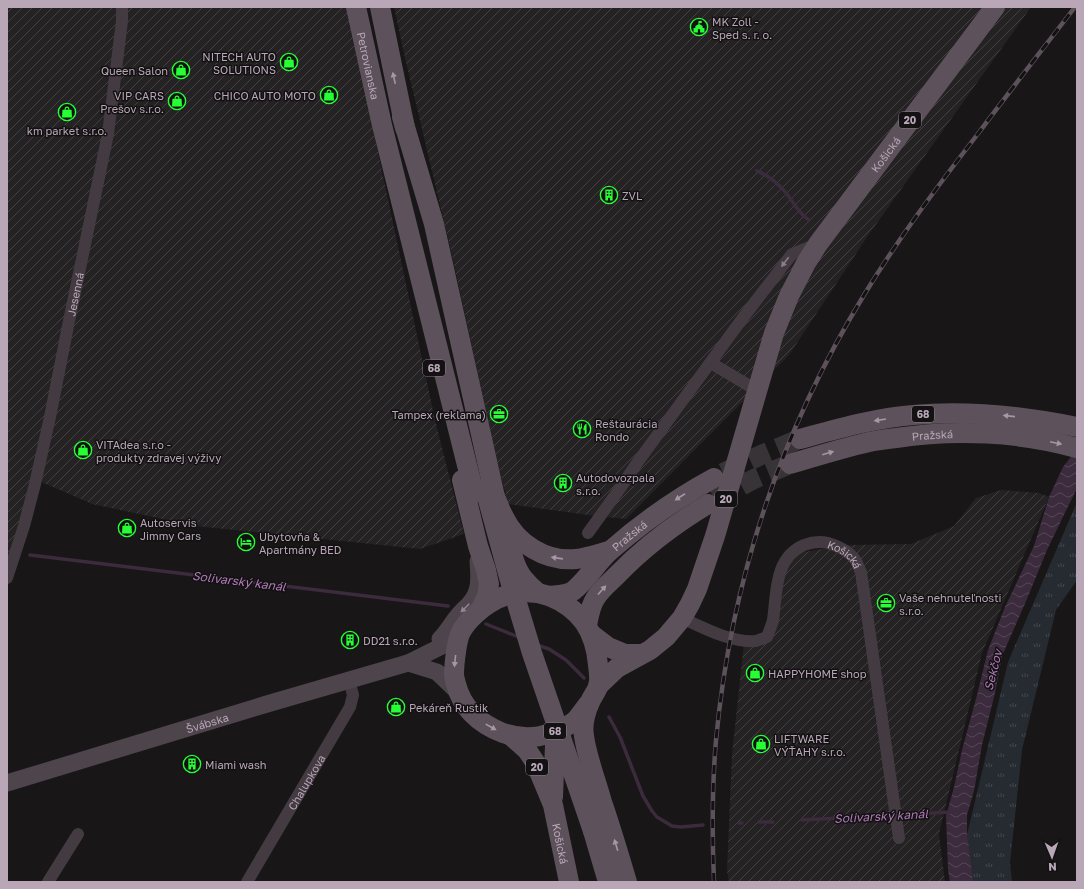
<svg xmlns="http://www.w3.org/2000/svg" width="1084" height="889" viewBox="0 0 1084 889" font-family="'Golos Text',sans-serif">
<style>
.industrial{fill:url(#industrial-furrows)}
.grass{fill:url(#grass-tufts)}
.water{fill:url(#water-waves)}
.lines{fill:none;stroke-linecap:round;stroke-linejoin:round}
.stream{stroke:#3b2b3d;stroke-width:3.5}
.primary-tunnel{stroke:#383337;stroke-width:20;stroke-dasharray:20 10;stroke-linecap:butt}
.street{stroke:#433b41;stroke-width:12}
.secondary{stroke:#4e444c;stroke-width:17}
.primary{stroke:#5d525b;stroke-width:20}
.rail-casing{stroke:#5d525b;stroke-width:4.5}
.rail{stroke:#131112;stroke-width:3;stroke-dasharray:9;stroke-linecap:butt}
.primary-bridge{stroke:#5d525b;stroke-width:20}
.oneway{fill:#a796a5}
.oneway2{fill:#8a7c88}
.oneway3{fill:#948492}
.labels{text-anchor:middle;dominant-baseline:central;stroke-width:3;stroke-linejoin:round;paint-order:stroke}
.shield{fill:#131112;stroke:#877a86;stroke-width:1}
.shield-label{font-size:10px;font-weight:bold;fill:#b9a7b8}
.poi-label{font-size:11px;fill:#b9a7b8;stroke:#131112;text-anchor:start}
.street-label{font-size:11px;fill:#b9a7b8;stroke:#131112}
.water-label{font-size:12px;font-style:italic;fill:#b07ab8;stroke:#131112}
</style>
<defs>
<pattern id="industrial-furrows" width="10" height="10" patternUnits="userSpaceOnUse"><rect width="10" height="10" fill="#252224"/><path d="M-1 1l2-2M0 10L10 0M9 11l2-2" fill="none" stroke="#433f42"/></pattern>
<pattern id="grass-tufts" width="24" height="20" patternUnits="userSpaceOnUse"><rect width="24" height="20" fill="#252b31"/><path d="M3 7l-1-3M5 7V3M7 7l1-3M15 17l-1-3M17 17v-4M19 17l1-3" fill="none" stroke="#43474d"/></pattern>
<pattern id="water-waves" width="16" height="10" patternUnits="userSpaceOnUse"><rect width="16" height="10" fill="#3b2b3d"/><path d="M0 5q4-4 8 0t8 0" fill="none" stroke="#554757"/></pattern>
</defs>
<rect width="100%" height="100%" fill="#181617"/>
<!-- industrial -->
<path class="industrial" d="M7,7H347L435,420L464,534L420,549L196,526L92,504L39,481L7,581Z
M394,7H1031L867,237L789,355L626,519L588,515L508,504L496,457L452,255L405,58Z
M1001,490L1039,493L1049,497L982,653L939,834L945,882H729L727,871L732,754L744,643L765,642L786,555L846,545L911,544L954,526L976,498Z"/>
<!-- grass -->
<path class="grass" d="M1077,502V580L1056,610L1022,750L1010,863L1012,882H972L967,835L1008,662Z"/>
<!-- water -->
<path class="water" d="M1077,449V488L1047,550L1027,599L1002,656L995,693L982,745L974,791L967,815V833L973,882H950L948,870L946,816L954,787L962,750L977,695L988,650L1005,607L1034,546L1049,497L1063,467Z"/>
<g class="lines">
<!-- stream -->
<path class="stream" d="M757,171C770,176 778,183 787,194C794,203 799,214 809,220
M30,555L448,606
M486,624L521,638
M537,645L549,649L566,660L584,678
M609,717L620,737L643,796L652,811L657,817L672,826L681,827L703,825
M802,820L951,812
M759,822H773
M739,823H742"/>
<!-- primary-tunnel -->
<path class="primary-tunnel" d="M723,473L761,455L800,439
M715,500L754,479L790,464"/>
<!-- street -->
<g class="street">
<path d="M711,363L758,391"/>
<path d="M588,533L621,487L637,463L742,319L792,254L817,244"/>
<path id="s1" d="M7,578L24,526L35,484L50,417L68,326L108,134L122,21V7"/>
<path id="s2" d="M682,618C704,628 731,643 756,641C760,640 764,638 767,637C769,631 772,625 773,620C777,592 774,558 804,545C812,542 820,541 828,543C838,546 850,552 856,561C858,564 859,569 861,572L899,838"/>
<path d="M48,882L78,834"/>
<path id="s3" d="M247,882L350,707L353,695L349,680"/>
</g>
<!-- secondary -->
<g class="secondary">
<path d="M440,639C447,632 451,624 457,617C461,611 466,608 470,603C481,591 479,576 478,561"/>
<path d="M408,663L437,672L458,692"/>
<path id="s4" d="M7,783L267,704L408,663L444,645L462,630"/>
</g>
<!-- primary -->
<g class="primary">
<path id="s5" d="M356,7L382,125L474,493"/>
<path d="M380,7L405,128"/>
<path d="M402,117L434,224L495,497L499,509"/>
<path d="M800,439C837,429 875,418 913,415C969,410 1023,416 1077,427"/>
<path id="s6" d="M790,464C817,456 843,448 869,442C878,440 887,439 896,438C955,429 1020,432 1077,448"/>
<path d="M462,480L478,546L486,570L489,584L487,596L481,609"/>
<path d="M495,497C498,503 500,510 504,517C517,544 546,562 576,559C587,558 598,554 609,551"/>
<path d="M509,541C512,554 515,568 523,578C527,583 532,588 537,592"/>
<path id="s7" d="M549,596C557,595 567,595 573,591C588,579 597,562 611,550C643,522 677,498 714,478"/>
<path d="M587,625C589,616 590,607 595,599C600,590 609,583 616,576C644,547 673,525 708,504"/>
<path d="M591,634L608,647L625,654H641"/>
<path id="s8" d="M598,686L617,668L650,650L666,637L682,618L690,604L697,589L715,536L774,333L789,296L806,263L818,244L995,7"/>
<path d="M590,702C585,708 581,714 576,720C569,726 559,730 550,733C535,739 518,738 503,733C480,724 462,708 456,684C455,680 454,677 454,674C454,667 455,659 456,652C457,645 458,636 462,630C468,620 480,609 490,603C507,592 529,589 549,596C581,609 595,631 598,665C599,672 600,681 598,687C596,692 592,697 590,702C585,713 582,724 584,736C587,758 596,780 602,802C611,828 619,855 627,882"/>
<path id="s9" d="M510,735L527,750L535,762L553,805L569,882"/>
<path d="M553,797L555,745L562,729"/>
<path d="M593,831L608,882"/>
</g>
<defs>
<path id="rail" d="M714,882C712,835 712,787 716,740C731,581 781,431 864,295C898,239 937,187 977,135C1009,92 1042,50 1075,7"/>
</defs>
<!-- rail casing -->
<use href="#rail" class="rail-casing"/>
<!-- rail -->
<use href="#rail" class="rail"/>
<!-- primary-bridge -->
<path class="primary-bridge" d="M485,489L509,577L532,653L593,831"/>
</g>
<!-- one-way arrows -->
<defs><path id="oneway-solid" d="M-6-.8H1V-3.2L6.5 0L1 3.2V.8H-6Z"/></defs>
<g class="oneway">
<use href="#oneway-solid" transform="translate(394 78) rotate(-102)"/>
<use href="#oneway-solid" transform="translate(1009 416) rotate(-174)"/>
<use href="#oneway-solid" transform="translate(880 420) rotate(171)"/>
<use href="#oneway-solid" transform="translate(1056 443) rotate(12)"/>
<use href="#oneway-solid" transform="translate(828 453) rotate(-16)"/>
<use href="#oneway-solid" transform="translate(680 497) rotate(147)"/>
<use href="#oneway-solid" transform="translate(557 558) rotate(-172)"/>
<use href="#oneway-solid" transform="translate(602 590) rotate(-48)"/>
<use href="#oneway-solid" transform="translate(455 661) rotate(96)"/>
<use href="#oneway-solid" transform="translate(491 727) rotate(29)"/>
<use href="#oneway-solid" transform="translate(616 845) rotate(-107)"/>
</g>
<use class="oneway2" href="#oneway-solid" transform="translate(785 262) rotate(127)"/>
<use class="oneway3" href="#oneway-solid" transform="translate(465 608) rotate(135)"/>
<!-- icons -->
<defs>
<symbol id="civic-ring" viewBox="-11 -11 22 22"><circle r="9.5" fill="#131112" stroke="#27ff35" stroke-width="1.5"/><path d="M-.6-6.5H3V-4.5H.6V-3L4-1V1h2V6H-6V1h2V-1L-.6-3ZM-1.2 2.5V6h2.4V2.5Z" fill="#27ff35"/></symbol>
<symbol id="shop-ring" viewBox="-11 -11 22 22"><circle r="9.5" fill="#131112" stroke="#27ff35" stroke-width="1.5"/><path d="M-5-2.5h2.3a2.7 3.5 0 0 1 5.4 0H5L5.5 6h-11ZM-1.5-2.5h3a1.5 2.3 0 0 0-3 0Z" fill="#27ff35"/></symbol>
<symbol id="building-ring" viewBox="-11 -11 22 22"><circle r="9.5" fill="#131112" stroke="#27ff35" stroke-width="1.5"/><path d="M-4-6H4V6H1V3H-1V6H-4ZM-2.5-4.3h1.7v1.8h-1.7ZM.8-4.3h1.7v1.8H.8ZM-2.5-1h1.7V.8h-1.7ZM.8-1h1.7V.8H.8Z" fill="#27ff35"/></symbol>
<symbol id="office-ring" viewBox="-11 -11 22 22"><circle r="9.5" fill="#131112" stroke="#27ff35" stroke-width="1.5"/><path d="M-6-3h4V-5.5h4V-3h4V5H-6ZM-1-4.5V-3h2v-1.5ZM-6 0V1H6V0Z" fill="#27ff35"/></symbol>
<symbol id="restaurant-ring" viewBox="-11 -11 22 22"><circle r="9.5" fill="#131112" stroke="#27ff35" stroke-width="1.5"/><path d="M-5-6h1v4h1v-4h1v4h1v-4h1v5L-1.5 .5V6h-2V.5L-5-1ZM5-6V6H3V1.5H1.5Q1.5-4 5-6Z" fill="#27ff35"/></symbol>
<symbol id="hotel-ring" viewBox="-11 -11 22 22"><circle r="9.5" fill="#131112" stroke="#27ff35" stroke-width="1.5"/><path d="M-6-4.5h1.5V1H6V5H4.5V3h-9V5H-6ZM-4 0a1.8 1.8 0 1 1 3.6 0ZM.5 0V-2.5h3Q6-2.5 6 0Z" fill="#27ff35"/></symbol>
</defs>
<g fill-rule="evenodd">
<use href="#civic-ring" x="689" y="17" width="20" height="20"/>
<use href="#shop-ring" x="279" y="52" width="20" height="20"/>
<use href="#shop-ring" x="171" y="60" width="20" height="20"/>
<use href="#shop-ring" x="319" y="85" width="20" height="20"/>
<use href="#shop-ring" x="167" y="91" width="20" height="20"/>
<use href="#shop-ring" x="57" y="102" width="20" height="20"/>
<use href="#building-ring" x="599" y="185" width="20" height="20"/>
<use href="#office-ring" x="489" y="404" width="20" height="20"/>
<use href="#restaurant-ring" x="572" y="419" width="20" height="20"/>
<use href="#shop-ring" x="73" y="440" width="20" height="20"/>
<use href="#building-ring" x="553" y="473" width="20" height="20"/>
<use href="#shop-ring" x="117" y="518" width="20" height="20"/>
<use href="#hotel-ring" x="236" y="532" width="20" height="20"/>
<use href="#office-ring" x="876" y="593" width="20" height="20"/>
<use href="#building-ring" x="340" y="630" width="20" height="20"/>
<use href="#shop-ring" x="745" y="663" width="20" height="20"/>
<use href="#shop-ring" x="386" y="697" width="20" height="20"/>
<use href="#shop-ring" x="751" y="734" width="20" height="20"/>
<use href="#building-ring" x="182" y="754" width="20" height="20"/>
</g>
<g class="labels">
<!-- shield labels -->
<g class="shield">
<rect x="899" y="112" width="22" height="16" rx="3"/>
<rect x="423" y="360" width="22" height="16" rx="3"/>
<rect x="912" y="406" width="22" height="16" rx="3"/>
<rect x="715" y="491" width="22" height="16" rx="3"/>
<rect x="544" y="723" width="22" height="16" rx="3"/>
<rect x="526" y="759" width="22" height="16" rx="3"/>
</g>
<g class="shield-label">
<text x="910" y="120">20</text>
<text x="434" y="368">68</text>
<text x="923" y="414">68</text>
<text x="726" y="499">20</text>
<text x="555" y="731">68</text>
<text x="537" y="767">20</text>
</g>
<!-- poi labels -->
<g class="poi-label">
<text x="712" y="21">MK Zoll -<tspan x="712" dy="13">Sped s. r. o.</tspan></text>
<text x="276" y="56" text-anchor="end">NITECH AUTO<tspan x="276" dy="13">SOLUTIONS</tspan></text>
<text x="168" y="70" text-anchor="end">Queen Salon</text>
<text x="164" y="95" text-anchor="end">VIP CARS<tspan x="164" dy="13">Prešov s.r.o.</tspan></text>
<text x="316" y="95" text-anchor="end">CHICO AUTO MOTO</text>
<text x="67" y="130" text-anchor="middle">km parket s.r.o.</text>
<text x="622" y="195">ZVL</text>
<text x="486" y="414" text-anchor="end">Tampex (reklama)</text>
<text x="595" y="423">Reštaurácia<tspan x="595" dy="13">Rondo</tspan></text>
<text x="96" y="444">VITAdea s.r.o -<tspan x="96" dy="13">produkty zdravej výživy</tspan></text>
<text x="576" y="477">Autodovozpala<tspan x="576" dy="13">s.r.o.</tspan></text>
<text x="140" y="522">Autoservis<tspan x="140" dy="13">Jimmy Cars</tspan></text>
<text x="259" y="536">Ubytovňa &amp;<tspan x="259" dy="13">Apartmány BED</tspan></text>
<text x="899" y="597">Vaše nehnuteľnosti<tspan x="899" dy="13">s.r.o.</tspan></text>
<text x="363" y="640">DD21 s.r.o.</text>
<text x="768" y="673">HAPPYHOME shop</text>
<text x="409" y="707">Pekáreň Rustik</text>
<text x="774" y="738">LIFTWARE<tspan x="774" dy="13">VÝŤAHY s.r.o.</tspan></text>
<text x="205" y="764">Miami wash</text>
</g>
<!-- street labels -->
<g class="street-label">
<text stroke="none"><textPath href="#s5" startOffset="60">Petrovianska</textPath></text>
<text stroke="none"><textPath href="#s8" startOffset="621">Košická</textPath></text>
<text stroke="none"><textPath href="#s1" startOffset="292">Jesenná</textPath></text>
<text stroke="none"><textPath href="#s6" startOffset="146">Pražská</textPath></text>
<text stroke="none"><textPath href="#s7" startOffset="104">Pražská</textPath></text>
<text stroke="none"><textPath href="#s2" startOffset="239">Košická</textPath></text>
<text stroke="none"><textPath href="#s4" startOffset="209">Švábska</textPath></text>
<text stroke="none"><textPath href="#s3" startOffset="116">Chalupkova</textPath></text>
<text stroke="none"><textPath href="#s9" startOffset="123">Košická</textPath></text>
</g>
<!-- water labels -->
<g class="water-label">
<text transform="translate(239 581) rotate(7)">Solivarský kanál</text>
<text transform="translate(993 670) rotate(-76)">Sekčov</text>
<text transform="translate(881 816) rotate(-3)">Solivarský kanál</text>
</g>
</g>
<!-- border -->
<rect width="1084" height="889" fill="none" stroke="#b9a7b8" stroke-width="16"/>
<!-- north arrow -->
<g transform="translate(1052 857) rotate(178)" stroke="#131112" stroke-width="3" paint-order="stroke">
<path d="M0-3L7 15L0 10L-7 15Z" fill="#b9a7b8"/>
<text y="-6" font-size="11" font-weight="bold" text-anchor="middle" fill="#b9a7b8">N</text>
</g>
</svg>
